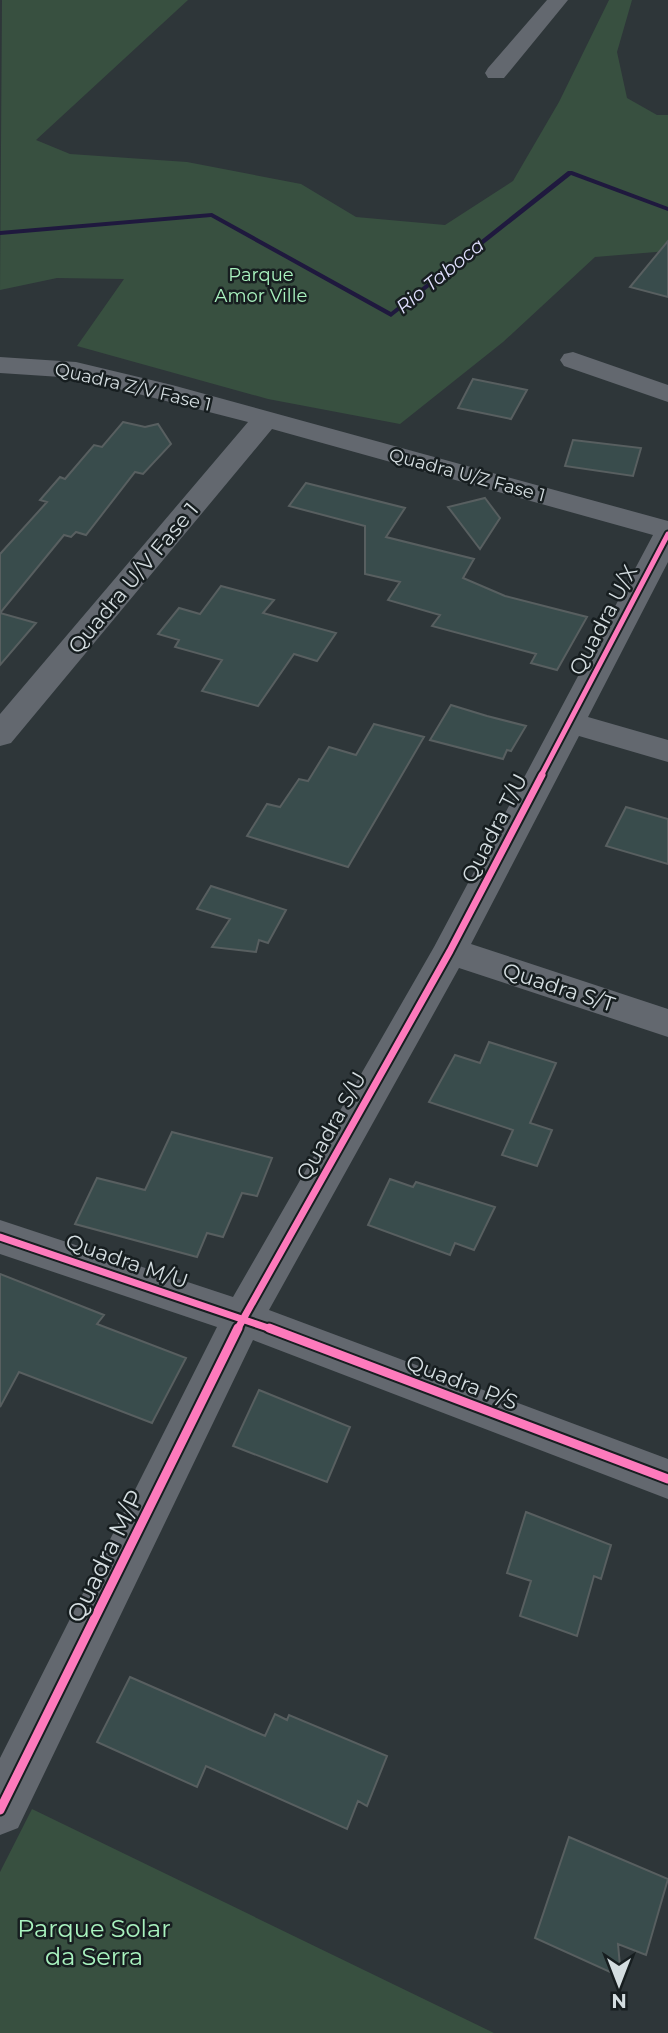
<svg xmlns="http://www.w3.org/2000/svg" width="668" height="2033" viewBox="0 0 668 2033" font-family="Montserrat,sans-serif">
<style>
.green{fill:#385040}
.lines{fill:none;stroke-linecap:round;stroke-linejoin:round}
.stream{fill:#1f193e;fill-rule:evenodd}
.building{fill:#394c4c;stroke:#585f60;stroke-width:2}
.minor{fill:#63686f;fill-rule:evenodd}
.cycleway-far2-casing{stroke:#171e20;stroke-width:9}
.cycleway-far1-casing{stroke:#171e20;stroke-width:11}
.cycleway-casing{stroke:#171e20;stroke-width:13}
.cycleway-far2{stroke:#fd7abc;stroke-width:5}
.cycleway-far1{stroke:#fd7abc;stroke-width:7}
.cycleway{stroke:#fd7abc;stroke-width:9}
.labels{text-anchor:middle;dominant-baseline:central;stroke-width:5;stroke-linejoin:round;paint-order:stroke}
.far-park-label{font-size:18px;fill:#a9f3bf;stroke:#171e20}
.far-street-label{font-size:18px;fill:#d4dde0;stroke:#171e20}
.far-water-label{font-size:19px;font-style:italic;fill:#dfdefc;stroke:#171e20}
.street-label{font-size:21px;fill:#d4dde0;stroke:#171e20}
.near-street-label{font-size:24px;fill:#d4dde0;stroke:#171e20}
.near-park-label{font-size:24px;fill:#a9f3bf;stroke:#171e20}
</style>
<rect width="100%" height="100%" fill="#2e3639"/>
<!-- green -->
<path class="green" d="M2,0H188L36,140L70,154L187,162L301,184L356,217L445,225L513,181L559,102L609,0H632L617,52L627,98L657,115H668V251L595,257L503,342L400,424L268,399L77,346L124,279L57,278L0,290Z
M32,1809L494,2033H0V1872Z"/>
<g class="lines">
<!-- stream -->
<path class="stream" d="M568,171H572L668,207V211L571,175L391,317L211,217L0,235V231L212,213L391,312Z"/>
</g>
<!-- building -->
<path class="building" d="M668,241V297L630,287Z
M473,379L527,390L511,419L458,408Z
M123,422L145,427L158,424L171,444L143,474L135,472L86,535L76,532L71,537L64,535L0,613L36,623L0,665V554L47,502L40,500L60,477L65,479L94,445L102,447Z
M573,440L641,448L633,476L565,466Z
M306,483L405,508L386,537L474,559L463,578L505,596L587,617L557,670L531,663L536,654L432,626L440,615L388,600L400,582L365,574V526L289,506Z
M485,498L500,518L480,549L448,507Z
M221,586L274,600L263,613L336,633L317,661L294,654L258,706L202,691L222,660L175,647L179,640L158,634L179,608L200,614Z
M451,705L487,716L526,726L511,751L507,750L503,759L430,740Z
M374,724L424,737L348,867L247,836L267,804L280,807L299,779L308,781L329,747L356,755Z
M626,807L668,819V864L606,846Z
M211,886L286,910L268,943L259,940L256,952L212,947L230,919L197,909Z
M489,1042L556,1063L530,1123L552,1130L537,1166L502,1155L513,1130L429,1102L455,1055L480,1063Z
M172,1132L272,1158L257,1196L242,1193L223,1237L207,1233L197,1257L75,1224L97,1178L145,1190Z
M390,1179L413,1187L416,1182L495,1207L474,1250L455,1243L450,1255L368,1225Z
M0,1274L104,1315L97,1324L186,1358L152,1423L19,1372L0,1407Z
M259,1390L350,1427L327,1482L233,1446Z
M526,1512L611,1545L601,1579L594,1576L577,1636L520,1616L531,1581L507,1573Z
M130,1677L265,1736L275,1714L287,1720L289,1715L387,1756L367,1806L358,1801L347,1829L206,1766L197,1787L97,1742Z
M569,1837L668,1879L646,1955L618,1944L621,1977L535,1938Z"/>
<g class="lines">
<!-- minor -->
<path class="minor" d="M547,0H568L504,78H488L485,73L488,68Z
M573,352L668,385V402L564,366L560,360L564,354Z
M0,357L76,362L172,385L668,521V562L588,717L668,740V762L579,736L471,944L668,1009V1037L459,968L269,1310L668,1459V1499L253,1340L18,1828L0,1835V1758L217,1327L0,1254V1220L233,1297L434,947L653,535L272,429L11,743L0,746V714L248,422L76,378L0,373Z"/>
<defs>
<path id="cycleway-far2" d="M541,776L668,534"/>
<path id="cycleway-far1" d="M0,1237L274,1330
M237,1330L450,951L542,775"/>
<path id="cycleway" d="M269,1328L668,1479
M0,1810L238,1328"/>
</defs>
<!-- cycleway-far2 casing -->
<use href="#cycleway-far2" class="cycleway-far2-casing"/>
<!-- cycleway-far1 casing -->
<use href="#cycleway-far1" class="cycleway-far1-casing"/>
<!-- cycleway casing -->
<use href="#cycleway" class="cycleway-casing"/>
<!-- cycleway-far2 -->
<use href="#cycleway-far2" class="cycleway-far2"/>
<!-- cycleway-far1 -->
<use href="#cycleway-far1" class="cycleway-far1"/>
<!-- cycleway -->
<use href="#cycleway" class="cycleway"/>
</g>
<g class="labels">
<!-- far-park labels -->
<g class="far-park-label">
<text x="261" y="275">Parque<tspan x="261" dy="21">Amor Ville</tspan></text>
</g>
<!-- far-street labels -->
<g class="far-street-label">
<text transform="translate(133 387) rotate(13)">Quadra Z/V Fase 1</text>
<text transform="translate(467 475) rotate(15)">Quadra U/Z Fase 1</text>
</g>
<!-- far-water labels -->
<g class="far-water-label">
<text transform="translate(440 276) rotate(-39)">Rio Taboca</text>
</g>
<!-- street labels -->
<g class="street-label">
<text transform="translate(133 578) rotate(-50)">Quadra U/V Fase 1</text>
<text transform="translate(603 620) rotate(-62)">Quadra U/X</text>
<text transform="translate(494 828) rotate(-63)">Quadra T/U</text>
<text transform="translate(559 987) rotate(18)">Quadra S/T</text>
<text transform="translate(331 1126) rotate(-61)">Quadra S/U</text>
<text transform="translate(127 1261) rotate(19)">Quadra M/U</text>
<text transform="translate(462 1382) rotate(21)">Quadra P/S</text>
</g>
<!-- near-street labels -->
<g class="near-street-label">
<text transform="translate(105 1556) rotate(-64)">Quadra M/P</text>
</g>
<!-- near-park labels -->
<g class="near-park-label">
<text x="94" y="1928">Parque Solar<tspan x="94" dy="28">da Serra</tspan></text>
</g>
</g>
<!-- north arrow -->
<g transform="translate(619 1984) rotate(180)" stroke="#171e20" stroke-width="5" paint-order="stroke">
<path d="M0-5L12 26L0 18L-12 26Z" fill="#d4dde0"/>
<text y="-10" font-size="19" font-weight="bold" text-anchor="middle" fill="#d4dde0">N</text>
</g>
</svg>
